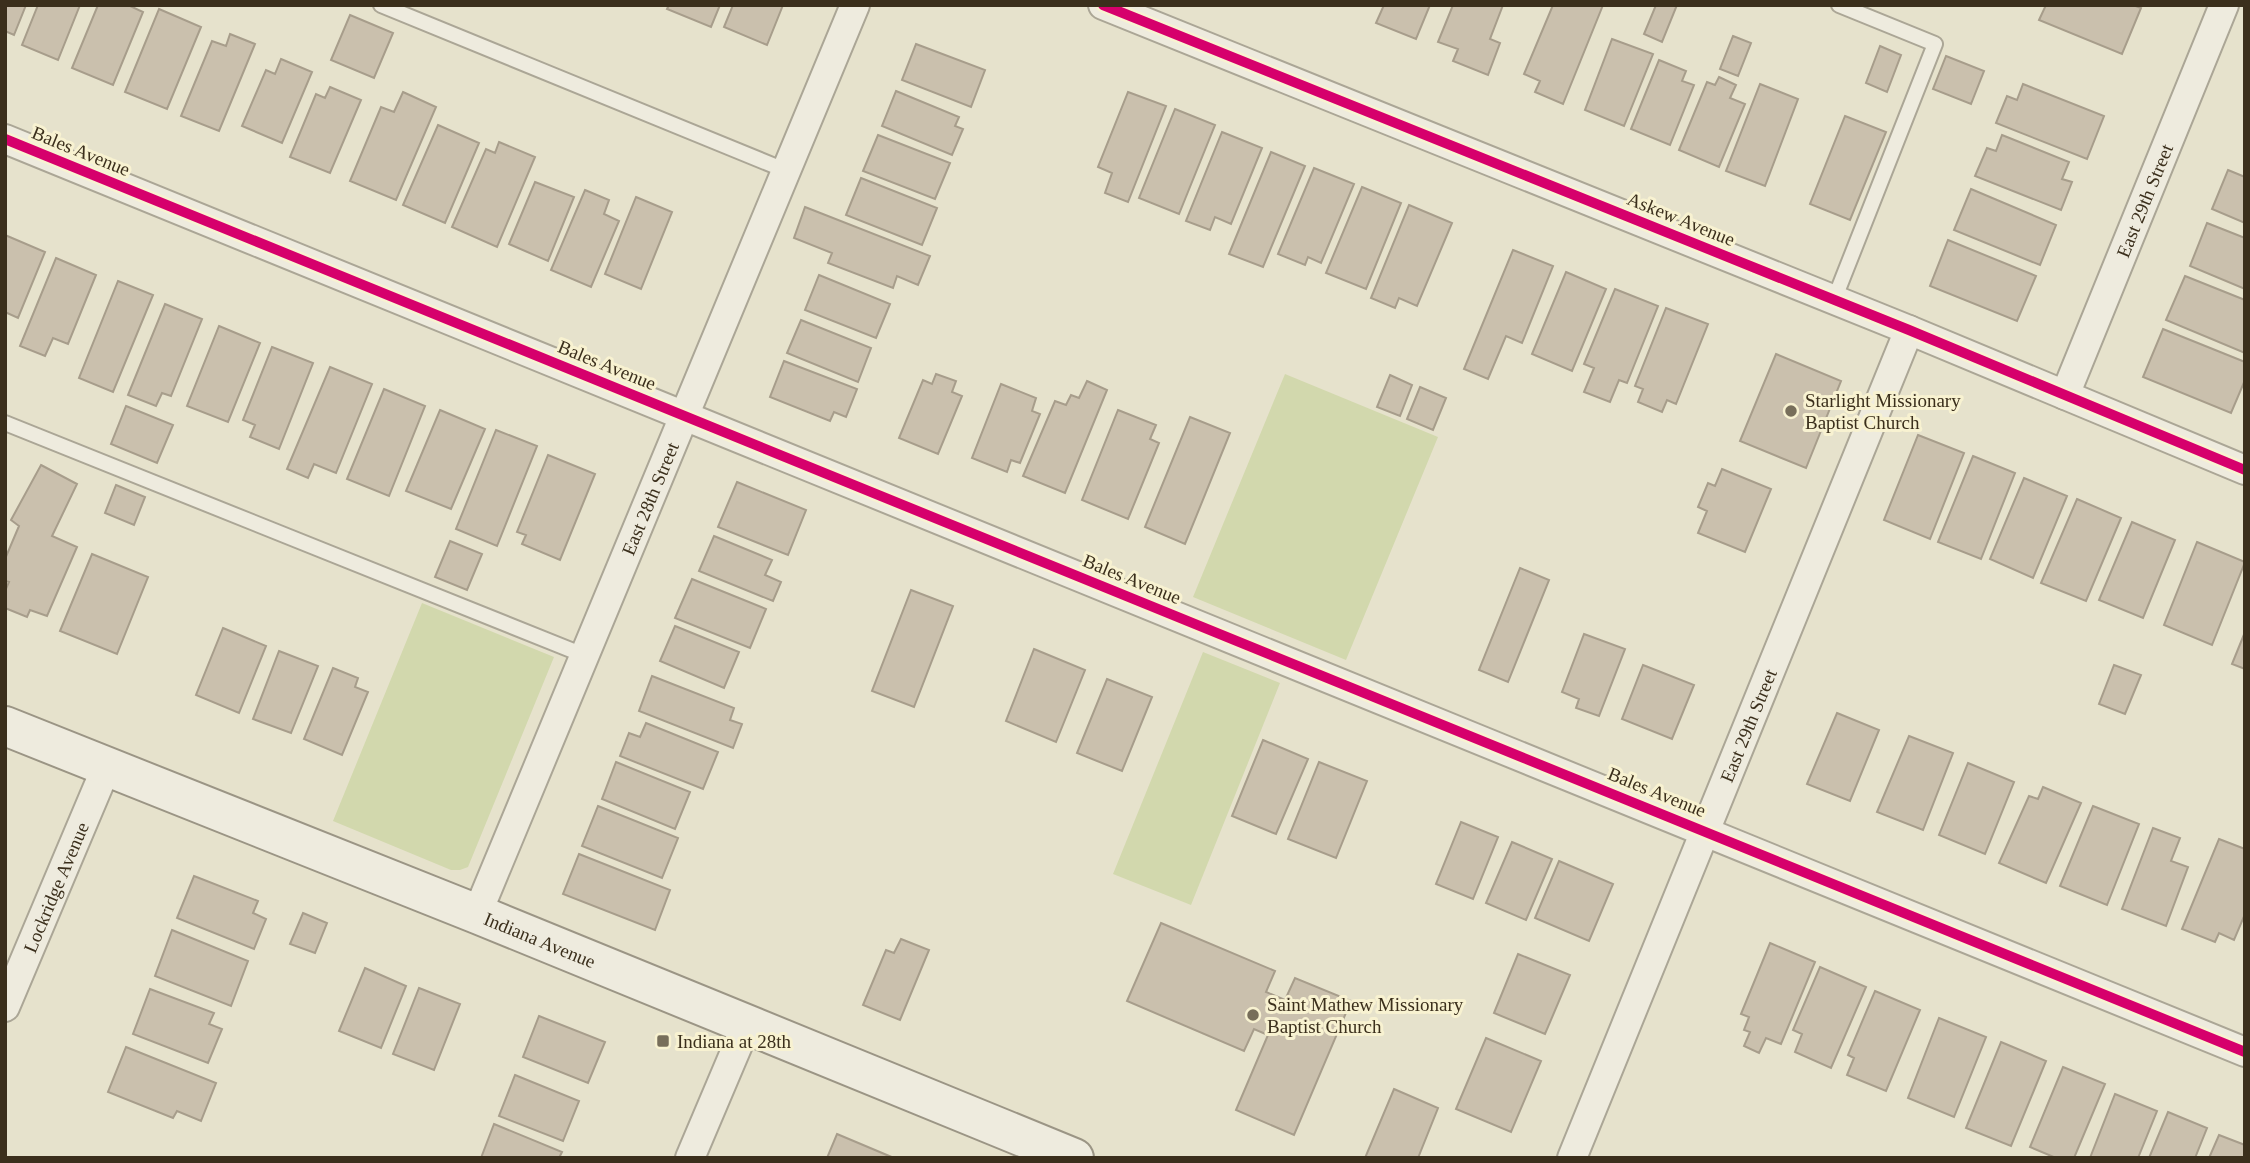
<svg xmlns="http://www.w3.org/2000/svg" width="2250" height="1163" viewBox="0 0 2250 1163" font-family="'Times New Roman',serif">
<style>
.green{fill:#d2d8ad}
.building{fill:#cac0ad;stroke:#a79d8b;stroke-width:2}
.lines{fill:none;stroke-linecap:round;stroke-linejoin:round}
.lane-casing{stroke:#aba696;stroke-width:18}
.street-casing{stroke:#aba696;stroke-width:32}
.secondary-casing{stroke:#9b9585;stroke-width:42}
.lane{stroke:#eeebde;stroke-width:14}
.street{stroke:#eeebde;stroke-width:28}
.secondary{stroke:#eeebde;stroke-width:38}
.cycleway-casing{stroke:#f8f2d1;stroke-width:15}
.cycleway{stroke:#d6006c;stroke-width:10}
.poi-dot{fill:#776e5a;stroke:#f8f2d1;stroke-width:2.5}
.labels{text-anchor:middle;dominant-baseline:central;stroke-width:6;stroke-linejoin:round;paint-order:stroke}
.street-label{font-size:19px;fill:#3b2f1c;stroke:#f8f2d1}
.poi-label{font-size:19px;fill:#3b2f1c;stroke:#f8f2d1;text-anchor:start}
</style>
<rect width="100%" height="100%" fill="#e6e2cc"/>
<!-- green -->
<path class="green" d="M1285,374L1438,437L1346,660L1193,597Z
M422,603L554,657L468,867L460,870H451L333,821Z
M1203,652L1280,683L1191,905L1113,874Z"/>
<!-- building -->
<path class="building" d="M5,5H26L14,35L5,31Z
M38,5H80L58,60L22,45Z
M98,5H128L143,12L113,85L72,68Z
M669,5H720L711,27L667,9Z
M733,5H783L767,45L724,27Z
M1384,5H1430L1416,39L1376,23Z
M1453,5H1503L1490,39L1500,43L1488,75L1453,61L1458,49L1438,42Z
M1553,5H1603L1563,104L1535,92L1540,81L1524,74Z
M1656,5H1677L1662,42L1644,34Z
M2046,5H2133L2141,8L2122,54L2039,20Z
M159,9L201,27L167,109L125,92Z
M350,15L393,33L374,78L331,60Z
M230,34L255,44L219,131L181,116L212,41L226,46Z
M1733,36L1751,43L1738,76L1720,69Z
M1612,39L1653,54L1624,126L1585,110Z
M916,44L985,70L971,107L902,80Z
M1880,46L1901,55L1887,92L1866,83Z
M1946,56L1984,71L1971,104L1933,89Z
M281,59L312,72L282,143L242,126L266,70L275,74Z
M1659,60L1686,71L1682,81L1694,85L1670,145L1631,129Z
M1719,77L1736,85L1730,98L1745,104L1719,167L1679,150L1707,82L1715,85Z
M1760,84L1798,99L1765,186L1726,171Z
M2023,84L2104,116L2087,159L1996,123L2007,96L2017,100Z
M330,87L361,100L330,173L290,157L316,94L325,98Z
M896,91L959,117L955,126L963,129L952,155L882,126Z
M403,92L436,107L396,200L350,181L381,107L394,112Z
M1128,92L1166,106L1128,202L1105,193L1112,173L1098,167Z
M1175,109L1215,125L1179,214L1139,198Z
M1845,116L1886,132L1850,220L1810,204Z
M438,125L479,143L445,223L403,205Z
M1222,132L1262,148L1231,224L1215,217L1210,230L1186,221Z
M878,135L950,163L935,199L863,171Z
M2002,135L2069,162L2062,179L2072,182L2061,210L1975,176L1987,148L1996,151Z
M499,142L535,157L497,247L452,227L486,149L495,153Z
M1271,152L1305,166L1263,267L1229,254Z
M1314,168L1354,184L1321,263L1308,257L1305,265L1278,254Z
M2228,170L2245,177V223L2212,209Z
M861,178L937,208L922,245L846,215Z
M535,182L574,197L548,261L509,244Z
M1362,187L1401,203L1366,289L1326,273Z
M1971,189L2056,225L2040,265L1954,230Z
M585,190L609,200L604,214L619,221L591,287L551,270Z
M636,197L672,212L641,289L605,274Z
M1409,205L1452,223L1417,306L1399,298L1395,308L1371,298Z
M805,207L930,256L918,285L897,276L893,288L828,263L832,253L794,238Z
M2207,223L2245,238V289L2190,266Z
M5,235L45,252L18,318L5,312Z
M1948,240L2036,276L2017,321L1930,286Z
M1513,250L1553,266L1522,343L1506,336L1488,379L1464,369Z
M56,258L96,275L68,344L53,338L45,356L20,346Z
M1566,272L1606,289L1572,371L1532,354Z
M819,275L890,304L876,338L805,310Z
M2185,276L2245,300V353L2166,320Z
M118,281L153,295L113,392L79,378Z
M1615,289L1658,306L1627,383L1619,380L1610,402L1584,392L1594,368L1584,364Z
M165,304L202,319L171,396L162,393L156,406L128,395Z
M1666,308L1708,324L1676,404L1667,400L1662,412L1638,402L1643,389L1635,386Z
M801,320L871,348L858,382L787,353Z
M219,326L260,343L228,422L187,406Z
M2163,329L2245,362V380L2231,413L2143,377Z
M272,347L313,363L279,449L250,437L255,425L243,420Z
M1776,354L1841,381L1806,468L1740,441Z
M784,361L857,389L846,417L834,412L830,421L770,397Z
M330,367L372,384L336,473L314,464L308,478L287,469Z
M936,374L956,381L952,392L962,396L938,454L899,438L923,380L932,384Z
M1390,375L1412,385L1400,416L1377,407Z
M1087,381L1107,390L1065,493L1023,476L1055,401L1066,405L1071,395L1079,398Z
M1001,384L1036,398L1032,411L1040,414L1020,463L1011,460L1007,472L972,458Z
M1420,387L1446,398L1433,430L1407,419Z
M384,389L425,406L389,496L347,479Z
M126,406L173,425L157,463L111,444Z
M440,410L485,429L451,509L406,491Z
M1118,410L1156,425L1150,439L1159,443L1128,519L1082,500Z
M1190,417L1230,433L1185,544L1145,527Z
M496,430L537,446L497,546L456,529Z
M1918,435L1964,453L1930,539L1884,520Z
M548,455L595,474L560,560L522,544L526,535L517,532Z
M1973,456L2015,473L1981,559L1938,542Z
M41,465L77,484L52,536L77,547L47,616L30,610L27,617L5,608V591L9,582L5,581V559L19,526L11,520Z
M1722,469L1771,489L1745,552L1698,533L1707,511L1698,507L1708,483L1715,486Z
M2024,478L2067,496L2033,578L1990,559Z
M737,482L806,510L788,555L718,527Z
M116,485L145,497L134,525L105,513Z
M2077,499L2121,518L2086,601L2041,583Z
M2132,522L2175,540L2143,618L2099,600Z
M714,536L772,560L765,575L781,582L773,601L699,571Z
M450,541L482,554L467,590L435,577Z
M2197,542L2245,562L2212,645L2164,625Z
M92,554L148,577L117,654L60,631Z
M1520,568L1549,580L1508,682L1479,670Z
M692,579L766,609L750,648L675,618Z
M911,590L953,606L914,707L872,691Z
M675,626L739,652L724,688L660,661Z
M223,628L266,646L239,713L196,695Z
M2245,632V669L2232,664Z
M1584,634L1625,649L1599,716L1576,708L1579,699L1562,692Z
M1034,649L1085,670L1056,742L1006,721Z
M279,651L318,666L291,733L253,719Z
M1643,665L1694,685L1672,739L1622,719Z
M2114,665L2141,675L2125,714L2099,704Z
M333,668L358,678L355,687L368,692L342,755L304,739Z
M652,676L734,708L730,720L742,724L733,748L639,711Z
M1107,679L1152,697L1122,771L1077,753Z
M1837,713L1879,730L1850,801L1807,784Z
M646,723L718,752L703,789L620,756L629,733L640,737Z
M1909,736L1953,753L1923,830L1877,812Z
M1263,740L1308,759L1276,834L1232,816Z
M616,762L690,792L675,829L602,799Z
M1319,762L1367,781L1336,858L1288,839Z
M1968,763L2014,782L1985,854L1939,835Z
M2043,787L2081,803L2046,883L1999,863L2029,796L2038,799Z
M598,806L678,838L662,878L582,846Z
M2093,806L2139,824L2107,905L2060,886Z
M1461,822L1498,837L1473,899L1436,884Z
M2153,828L2180,838L2171,861L2188,867L2166,926L2122,909Z
M2219,839L2245,849V914L2234,940L2219,933L2215,942L2182,929Z
M1512,842L1552,859L1526,920L1486,903Z
M579,854L670,890L655,930L563,894Z
M1559,861L1613,884L1589,941L1535,918Z
M194,876L258,901L253,913L266,919L254,949L177,918Z
M303,913L327,923L315,953L290,944Z
M1161,923L1275,971L1266,992L1285,1000L1295,978L1351,1001L1294,1135L1236,1110L1268,1035L1254,1029L1244,1051L1127,1001Z
M172,930L248,961L231,1006L155,976Z
M901,939L929,950L900,1020L863,1005L886,950L894,953Z
M1770,943L1815,962L1781,1044L1766,1038L1759,1053L1744,1046L1750,1032L1744,1030L1749,1017L1741,1014Z
M1518,954L1570,975L1545,1034L1494,1013Z
M1820,967L1866,987L1831,1068L1795,1052L1802,1034L1793,1030Z
M365,968L406,986L381,1048L339,1031Z
M419,988L460,1004L434,1070L393,1054Z
M150,989L214,1013L209,1024L222,1029L208,1063L133,1034Z
M1875,991L1920,1010L1886,1091L1847,1075L1854,1058L1848,1055Z
M539,1016L605,1042L588,1083L523,1057Z
M1939,1018L1986,1037L1954,1117L1908,1098Z
M1486,1038L1541,1061L1511,1132L1456,1109Z
M2001,1042L2046,1061L2011,1146L1966,1128Z
M126,1047L216,1083L201,1121L177,1111L173,1118L108,1092Z
M2063,1067L2105,1084L2074,1158H2056L2030,1147Z
M515,1075L579,1101L563,1141L499,1116Z
M1394,1089L1438,1108L1418,1158H1365Z
M2115,1094L2157,1111L2138,1158H2090Z
M2168,1112L2207,1128L2195,1158H2149Z
M494,1124L562,1152L559,1158H481Z
M837,1134L894,1158H827Z
M2219,1135L2245,1145V1158H2209Z"/>
<g class="lines">
<defs>
<path id="lane" d="M381,5L787,171
M1834,300L1935,44L1839,5
M5,423L586,656"/>
<g id="street">
<path d="M1103,5L1909,330L2245,470"/>
<path d="M5,139L2245,1052"/>
<path id="s1" d="M2065,395L2224,5"/>
<path id="s2" d="M477,914L855,5"/>
<path id="s3" d="M5,1007L106,768"/>
<path d="M690,1158L746,1026"/>
<path id="s4" d="M1572,1158L1909,330"/>
</g>
<g id="secondary">
<path id="s5" d="M5,726L477,914L1074,1158"/>
</g>
</defs>
<!-- lane casing -->
<use href="#lane" class="lane-casing"/>
<!-- street casing -->
<use href="#street" class="street-casing"/>
<!-- secondary casing -->
<use href="#secondary" class="secondary-casing"/>
<!-- lane -->
<use href="#lane" class="lane"/>
<!-- street -->
<use href="#street" class="street"/>
<!-- secondary -->
<use href="#secondary" class="secondary"/>
<defs>
<path id="cycleway" d="M1103,5L1909,330L2245,470
M5,139L2245,1052"/>
</defs>
<!-- cycleway casing -->
<use href="#cycleway" class="cycleway-casing"/>
<!-- cycleway -->
<use href="#cycleway" class="cycleway"/>
</g>
<!-- markers -->
<g class="poi-dot">
<circle cx="1791" cy="411" r="7"/>
<circle cx="1253" cy="1015" r="7"/>
<rect x="656" y="1034" width="14" height="14" rx="3.5"/>
</g>
<g class="labels">
<!-- street labels -->
<g class="street-label">
<text transform="translate(81 151) rotate(22)">Bales Avenue</text>
<text stroke="none"><textPath href="#s1" startOffset="210">East 29th Street</textPath></text>
<text transform="translate(1681 219) rotate(22)">Askew Avenue</text>
<text transform="translate(607 365) rotate(22)">Bales Avenue</text>
<text stroke="none"><textPath href="#s2" startOffset="450">East 28th Street</textPath></text>
<text transform="translate(1132 579) rotate(22)">Bales Avenue</text>
<text stroke="none"><textPath href="#s4" startOffset="467">East 29th Street</textPath></text>
<text transform="translate(1657 792) rotate(22)">Bales Avenue</text>
<text stroke="none"><textPath href="#s3" startOffset="130">Lockridge Avenue</textPath></text>
<text stroke="none"><textPath href="#s5" startOffset="576">Indiana Avenue</textPath></text>
</g>
<!-- poi labels -->
<g class="poi-label">
<text x="1805" y="400">Starlight Missionary<tspan x="1805" dy="22">Baptist Church</tspan></text>
<text x="1267" y="1004">Saint Mathew Missionary<tspan x="1267" dy="22">Baptist Church</tspan></text>
<text x="677" y="1041">Indiana at 28th</text>
</g>
</g>
<!-- border -->
<rect width="2250" height="1163" fill="none" stroke="#3b2f1c" stroke-width="14"/>
</svg>
